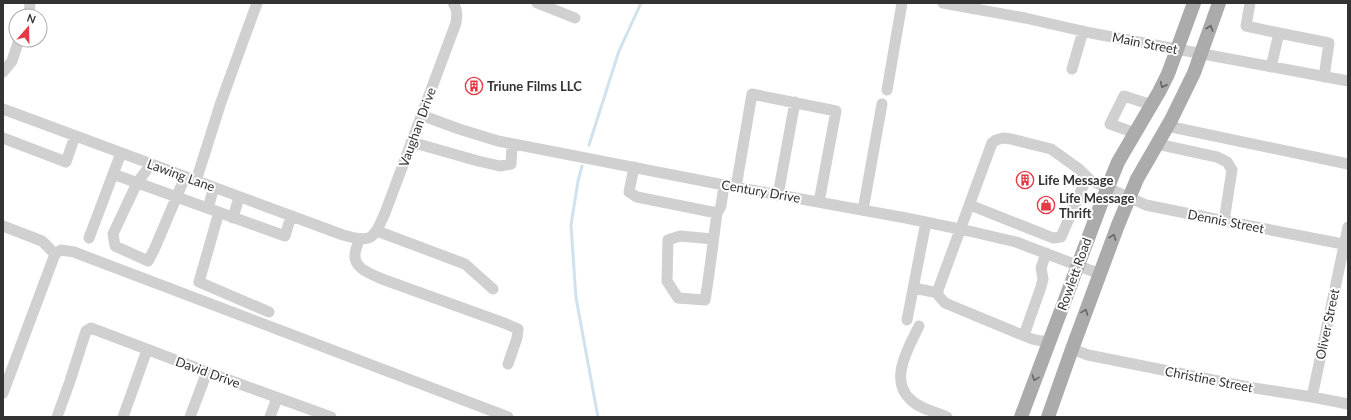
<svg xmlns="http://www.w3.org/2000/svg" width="1351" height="420" viewBox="0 0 1351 420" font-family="Lato,sans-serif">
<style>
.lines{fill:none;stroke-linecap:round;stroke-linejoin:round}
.stream{stroke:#cfe2ee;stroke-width:3}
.minor{stroke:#d0d0d0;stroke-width:11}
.major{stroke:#ababab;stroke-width:14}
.oneway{stroke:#636363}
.labels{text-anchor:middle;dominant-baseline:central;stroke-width:4;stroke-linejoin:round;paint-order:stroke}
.street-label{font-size:13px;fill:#333;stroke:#fff}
.poi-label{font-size:13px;font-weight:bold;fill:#333;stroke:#fff;text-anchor:start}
</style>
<rect width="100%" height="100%" fill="#fff"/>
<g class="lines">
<!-- stream -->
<path class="stream" d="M589,145L619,51L641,3
M582,166L578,181L571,225L576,298L598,417"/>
<!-- minor -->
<path class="minor" d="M537,3L575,18
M943,3L1025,18L1091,33L1348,81
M1250,3L1246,26L1279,33
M29,16L30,3
M1271,67L1279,33L1329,43L1324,77
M1072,69L1083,31
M3,72L12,61L19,40
M887,90L902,3
M3,109L343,235C372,243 373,240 385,213L456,23C457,15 458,10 453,3
M421,115L459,129L498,141L724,185L906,218L969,231L1016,242L1100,274
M1167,126L1348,164
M1135,133L1110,124L1124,96L1152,105
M3,138L66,162L75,136
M411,142L478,161L500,166L511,164L512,144
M1157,144L1217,157L1227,162L1232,170L1224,221
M151,164L137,183L113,234L115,246L148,261L154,250L185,177
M634,167L629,192L637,197L717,213L721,206L724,185
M113,174L285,236L291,216
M196,181L221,102L257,3
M736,187L752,94L836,111L819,202
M778,195L795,102
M970,205L1053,238L1061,237L1087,177
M208,208L214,187
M863,210L882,104
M219,212L199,282L269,312
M233,218L239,197
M3,226L42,241L55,254
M377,231L465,264L493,289
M89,238L121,153
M713,239L680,236L668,240L667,281L678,298L705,300C710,271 713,242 717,213
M359,240C358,244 355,250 355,255C354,269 372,274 382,279L504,323L518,329L517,338L508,364
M914,288L938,293
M907,320L926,222
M919,326C909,347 888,380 911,400C920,409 936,412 947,417
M1024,335L1041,287L1043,279L1041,268L1046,253
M1049,341H1041L1032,339L945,303L938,295V290L992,143L996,140L1003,138L1011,139L1051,149L1079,169L1090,180L1119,193L1146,205L1230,222L1348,245
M1072,349L1088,355L1248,387L1312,397L1348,404
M3,393L55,254L61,250L74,252L508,417
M1312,397L1348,227
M57,417L70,381L86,331L91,328L207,372L331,417
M123,417L147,350
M190,417L207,372
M270,417L277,398"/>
<!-- major -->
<path class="major" d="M1021,417L1101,204L1118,162L1159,92L1168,74L1194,3
M1048,417L1072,349L1118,225L1137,179L1171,120L1194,73L1219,3"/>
</g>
<!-- one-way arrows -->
<defs><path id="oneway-chevron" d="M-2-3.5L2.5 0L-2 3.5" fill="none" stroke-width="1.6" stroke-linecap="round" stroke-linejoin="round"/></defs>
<g class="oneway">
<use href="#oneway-chevron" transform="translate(1210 28) rotate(-71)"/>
<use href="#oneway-chevron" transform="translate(1163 85) rotate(116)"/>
<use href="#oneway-chevron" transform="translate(1113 237) rotate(-70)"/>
<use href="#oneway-chevron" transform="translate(1085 312) rotate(-70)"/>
<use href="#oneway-chevron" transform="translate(1035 378) rotate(110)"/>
</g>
<!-- icons -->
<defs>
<symbol id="building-ring" viewBox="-11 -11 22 22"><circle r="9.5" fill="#fff" stroke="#e63946" stroke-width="1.5"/><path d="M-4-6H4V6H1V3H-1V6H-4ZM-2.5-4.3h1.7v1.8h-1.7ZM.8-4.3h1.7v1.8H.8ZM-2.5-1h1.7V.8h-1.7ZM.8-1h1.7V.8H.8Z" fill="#e63946"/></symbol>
<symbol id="shop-ring" viewBox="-11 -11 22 22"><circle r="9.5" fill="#fff" stroke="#e63946" stroke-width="1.5"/><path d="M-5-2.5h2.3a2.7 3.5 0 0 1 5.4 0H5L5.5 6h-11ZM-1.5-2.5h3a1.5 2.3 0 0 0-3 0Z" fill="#e63946"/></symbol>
</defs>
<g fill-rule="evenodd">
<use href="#building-ring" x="464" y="76" width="20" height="20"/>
<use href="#building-ring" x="1015" y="170" width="20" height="20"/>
<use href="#shop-ring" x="1036" y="195" width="20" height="20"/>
</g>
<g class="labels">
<!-- street labels -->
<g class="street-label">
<text transform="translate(1145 43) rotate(11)">Main Street</text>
<text transform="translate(417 127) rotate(-70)">Vaughan Drive</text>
<text transform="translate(181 175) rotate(20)">Lawing Lane</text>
<text transform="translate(761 191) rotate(10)">Century Drive</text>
<text transform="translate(1226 221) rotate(11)">Dennis Street</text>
<text transform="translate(1074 274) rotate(-70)">Rowlett Road</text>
<text transform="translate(1327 324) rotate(-78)">Oliver Street</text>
<text transform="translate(208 372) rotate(20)">David Drive</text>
<text transform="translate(1209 379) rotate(11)">Christine Street</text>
</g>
<!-- poi labels -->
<g class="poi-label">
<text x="487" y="86">Triune Films LLC</text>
<text x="1038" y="180">Life Message</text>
<text x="1059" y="198">Life Message<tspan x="1059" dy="15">Thrift</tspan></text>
</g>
</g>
<!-- border -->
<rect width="1351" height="420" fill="none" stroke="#333333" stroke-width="8"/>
<!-- north arrow -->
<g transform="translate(28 28) rotate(20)"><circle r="19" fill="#ffffff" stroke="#adadad"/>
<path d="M0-3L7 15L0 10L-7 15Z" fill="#e63946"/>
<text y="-6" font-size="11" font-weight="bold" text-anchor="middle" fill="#333333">N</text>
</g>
</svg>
